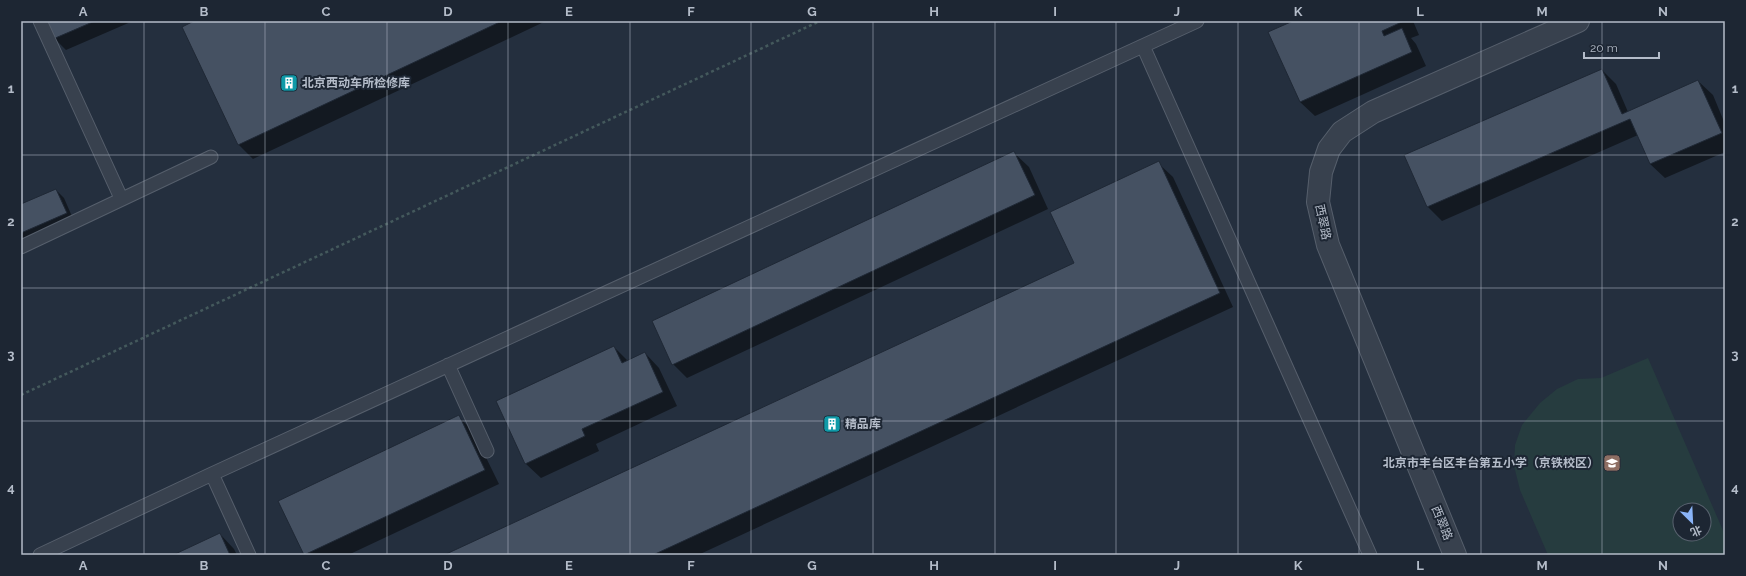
<svg xmlns="http://www.w3.org/2000/svg" width="1746" height="576" viewBox="0 0 1746 576" font-family="Raleway,'Noto Sans SC',sans-serif">
<style>
.green{fill:#263c3f;fill-rule:evenodd}
.shadow{fill:#0007}
.building{fill:#455162;stroke:#1f2835}
.lines{fill:none;stroke-linecap:round;stroke-linejoin:round}
.service-casing{stroke:#565f6c;stroke-width:15}
.minor-casing{stroke:#565f6c;stroke-width:24}
.path{stroke:#44595c;stroke-width:2.5;stroke-dasharray:3 3;stroke-linecap:butt}
.service{stroke:#38414e;stroke-width:13}
.minor{stroke:#38414e;stroke-width:22}
.grid{fill:none;stroke:#b4bcc9;stroke-width:1;stroke-opacity:0.55}
.labels{text-anchor:middle;dominant-baseline:central;stroke-width:4;stroke-linejoin:round;paint-order:stroke}
.poi-label{font-size:12px;font-weight:bold;fill:#b4bcc9;stroke:#1d2633;text-anchor:start}
.street-label{font-size:12px;fill:#b4bcc9;stroke:#1d2633}
.neatline{fill:none;stroke:#b4bcc9;stroke-width:1.5}
.grid-label{font-size:13px;text-anchor:middle;font-weight:bold;fill:#b4bcc9}
</style>
<rect width="100%" height="100%" fill="#242f3e"/>
<!-- green -->
<path class="green" d="M1648,358L1725,535V555H1548L1520,490L1514,466L1515,445L1522,425L1540,403L1557,389L1578,379L1601,378ZM1680,510H1704V534H1680Z"/>
<!-- shadow -->
<path class="shadow" d="M47,21H133L66,50L54,38Z
M197,21H546L253,159L238,144Z
M1295,21H1413L1419,35L1411,38L1416,44L1426,66L1315,116L1300,102L1270,32Z
M1602,70L1616,84L1628,112L1698,81L1713,95L1725,124V152L1665,178L1650,164L1638,135L1442,221L1428,207Z
M1014,153L1029,167L1048,209L687,378L673,364Z
M1158,163L1173,177L1233,307L698,555H446L1075,264Z
M56,190L64,198L74,221L21,245V205Z
M614,347L628,361L645,353L659,368L677,406L596,444L599,451L541,478L526,464L497,401Z
M459,417L473,431L499,484L348,555L304,554Z
M220,534L234,549L237,555H175Z"/>
<!-- building -->
<path class="building" d="M45,21H95L53,39Z
M194,21H502L238,145L182,27Z
M1293,21H1404L1382,31L1384,36L1402,28L1412,52L1300,102L1268,32Z
M1602,69L1622,114L1698,80L1722,133L1650,164L1630,119L1427,207L1404,155Z
M1014,151L1035,195L672,365L652,321Z
M1159,161L1220,293L653,555H444L1074,263L1050,212Z
M56,189L67,213L21,233V204Z
M614,346L622,363L645,352L663,392L582,429L585,436L525,464L496,401Z
M459,415L485,470L304,555L278,501Z
M220,533L230,555H173Z"/>
<g class="lines">
<defs>
<path id="service" d="M40,21L121,198
M1143,46L1370,555
M21,247L211,157
M448,365L487,451
M212,474L249,555
M40,555L212,474L1197,21"/>
<path id="minor" d="M1455,555L1328,245L1318,202L1321,172L1329,149L1342,132L1373,112L1578,21"/>
</defs>
<!-- service casing -->
<use href="#service" class="service-casing"/>
<!-- minor casing -->
<use href="#minor" class="minor-casing"/>
<!-- path -->
<path class="path" d="M21,395L820,21"/>
<!-- service -->
<use href="#service" class="service"/>
<!-- minor -->
<use href="#minor" class="minor"/>
</g>
<!-- grid -->
<path class="grid" d="M144,21V555M265,21V555M387,21V555M508,21V555M630,21V555M751,21V555M873,21V555M995,21V555M1116,21V555M1238,21V555M1359,21V555M1481,21V555M1602,21V555M21,155H1725M21,288H1725M21,421H1725"/>
<!-- icons -->
<defs>
<symbol id="building-square" viewBox="-11 -11 22 22"><rect x="-9" y="-9" width="18" height="18" rx="4" fill="#0f9aa8" stroke="#1d2633"/><path d="M-4-6H4V6H1V3H-1V6H-4ZM-2.5-4.3h1.7v1.8h-1.7ZM.8-4.3h1.7v1.8H.8ZM-2.5-1h1.7V.8h-1.7ZM.8-1h1.7V.8H.8Z" fill="#fff"/></symbol>
<symbol id="school-square" viewBox="-11 -11 22 22"><rect x="-9" y="-9" width="18" height="18" rx="4" fill="#8d6e63" stroke="#1d2633"/><path d="M0-5L7-2L0 1L-7-2ZM-4 1L0 2.5L4 1V4Q0 6-4 4Z" fill="#fff"/></symbol>
</defs>
<g fill-rule="evenodd">
<use href="#building-square" x="279" y="73" width="20" height="20"/>
<use href="#building-square" x="822" y="414" width="20" height="20"/>
<use href="#school-square" x="1602" y="453" width="20" height="20"/>
</g>
<g class="labels">
<!-- poi labels -->
<g class="poi-label">
<text x="302" y="83">北京西动车所检修库</text>
<text x="845" y="424">精品库</text>
<text x="1599" y="463" text-anchor="end">北京市丰台区丰台第五小学（京铁校区）</text>
</g>
<!-- street labels -->
<g class="street-label">
<text transform="translate(1323 222) rotate(78)">西翠路</text>
<text transform="translate(1442 523) rotate(68)">西翠路</text>
</g>
</g>
<!-- border -->
<rect width="1746" height="576" fill="none" stroke="#1d2633" stroke-width="44"/>
<!-- north arrow -->
<g transform="translate(1692 522) rotate(156)"><circle r="19" fill="#1d2633" stroke="#59626f"/>
<path d="M0-3L7 15L0 10L-7 15Z" fill="#8ab4f8"/>
<text y="-6" font-size="11" font-weight="bold" text-anchor="middle" fill="#b4bcc9">北</text>
</g>
<!-- scale -->
<path d="M1584 52v6h75v-6" fill="none" stroke="#b4bcc9" stroke-width="2"/>
<text x="1590" y="52" font-size="12" fill="#b4bcc9" stroke="#1d2633" stroke-width="3" paint-order="stroke">20 m</text>
<rect x="22" y="22" width="1702" height="532" class="neatline"/>
<g class="grid-label">
<text x="83" y="16">A</text>
<text x="204" y="16">B</text>
<text x="326" y="16">C</text>
<text x="448" y="16">D</text>
<text x="569" y="16">E</text>
<text x="691" y="16">F</text>
<text x="812" y="16">G</text>
<text x="934" y="16">H</text>
<text x="1055" y="16">I</text>
<text x="1177" y="16">J</text>
<text x="1298" y="16">K</text>
<text x="1420" y="16">L</text>
<text x="1542" y="16">M</text>
<text x="1663" y="16">N</text>
<text x="11" y="93">1</text>
<text x="1735" y="93">1</text>
<text x="11" y="226">2</text>
<text x="1735" y="226">2</text>
<text x="11" y="359">3</text>
<text x="1735" y="359">3</text>
<text x="11" y="492">4</text>
<text x="1735" y="492">4</text>
<text x="83" y="570">A</text>
<text x="204" y="570">B</text>
<text x="326" y="570">C</text>
<text x="448" y="570">D</text>
<text x="569" y="570">E</text>
<text x="691" y="570">F</text>
<text x="812" y="570">G</text>
<text x="934" y="570">H</text>
<text x="1055" y="570">I</text>
<text x="1177" y="570">J</text>
<text x="1298" y="570">K</text>
<text x="1420" y="570">L</text>
<text x="1542" y="570">M</text>
<text x="1663" y="570">N</text>
</g>
</svg>
